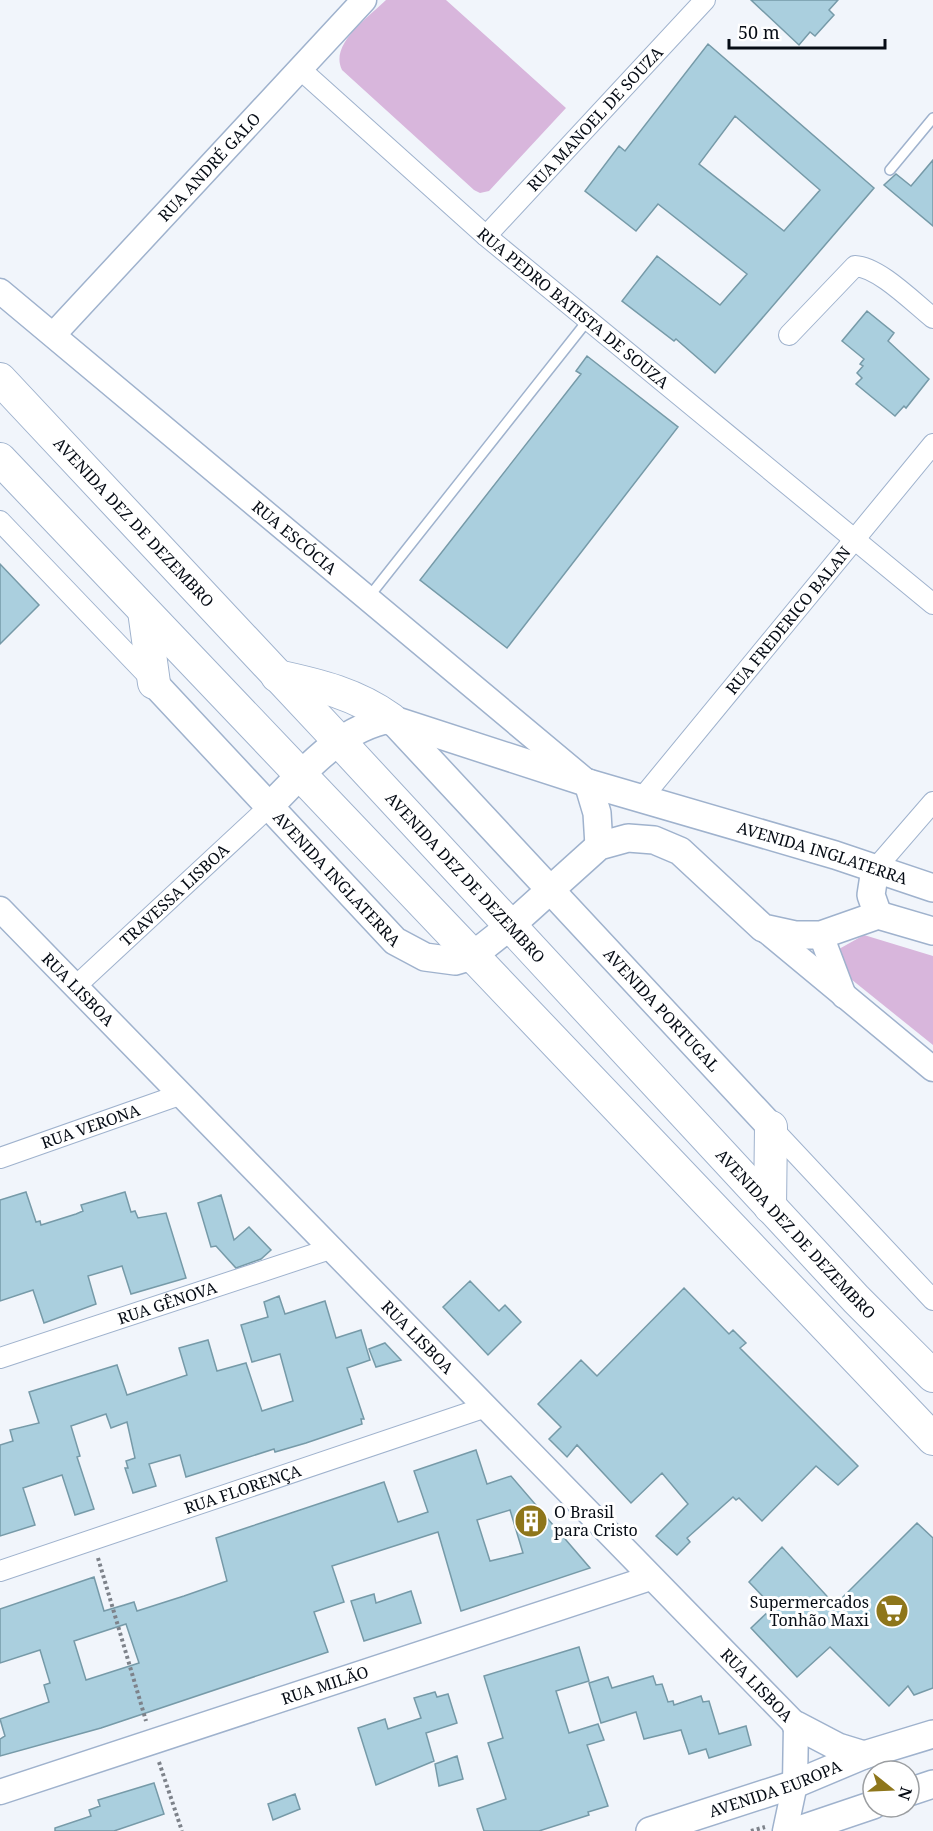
<svg xmlns="http://www.w3.org/2000/svg" width="933" height="1831" viewBox="0 0 933 1831" font-family="'Noto Serif',serif">
<style>
.green{fill:#d8b6dc}
.building{fill:#aacfde;stroke:#769aa8;stroke-width:1.5;fill-rule:evenodd}
.lines{fill:none;stroke-linecap:round;stroke-linejoin:round}
.service-casing{stroke:#9fb2cd;stroke-width:12}
.minor-casing{stroke:#9fb2cd;stroke-width:22}
.tertiary-casing{stroke:#9fb2cd;stroke-width:27}
.secondary-casing{stroke:#9fb2cd;stroke-width:30}
.trunk-casing{stroke:#9fb2cd;stroke-width:34}
.path{stroke:#7d828a;stroke-width:4;stroke-dasharray:3 3;stroke-linecap:butt}
.service{stroke:#fff;stroke-width:9}
.minor{stroke:#fff;stroke-width:20}
.tertiary{stroke:#fff;stroke-width:24}
.secondary{stroke:#fff;stroke-width:27}
.trunk{stroke:#fff;stroke-width:32}
.labels{text-anchor:middle;dominant-baseline:central;stroke-width:6;stroke-linejoin:round;paint-order:stroke}
.street-label{font-size:16px;fill:#060c15;stroke:#fff}
.poi-label{font-size:16px;fill:#060c15;stroke:#fff;text-anchor:start}
</style>
<rect width="100%" height="100%" fill="#f1f5fb"/>
<!-- green -->
<path class="green" d="M386,0H446L566,108L489,191L480,193L474,190L342,70C329,44 369,17 386,0Z
M864,935L933,956V1045L836,967L839,949Z"/>
<!-- building -->
<path class="building" d="M751,0H838L829,10L834,15L815,36L810,32L799,45Z
M708,44L874,188L715,373L676,339L674,341L622,301L657,256L720,305L747,274L658,204L636,231L585,191L619,146L625,151ZM735,116L820,190L784,231L699,164Z
M933,160V226L884,185L896,174L911,186Z
M867,311L894,333L888,341L929,379L906,408L904,406L895,416L856,384L862,378L857,373L863,366L860,364L864,359L842,341Z
M587,356L678,427L507,648L420,580L581,374L576,371Z
M0,564L39,605L0,644Z
M26,1192L36,1222L40,1221L41,1225L76,1214L83,1211L81,1205L125,1192L131,1212L135,1211L138,1218L166,1213L186,1278L131,1294L122,1266L88,1276L96,1304L44,1323L33,1290L0,1301V1200Z
M221,1195L234,1240L249,1227L271,1250L261,1259L236,1268L216,1246L211,1247L198,1203Z
M470,1281L499,1311L505,1305L521,1322L488,1355L443,1307Z
M684,1288L729,1334L733,1330L746,1343L740,1348L858,1466L838,1485L816,1466L762,1521L739,1498L736,1500L733,1497L687,1538L690,1542L677,1555L656,1536L688,1504L662,1473L631,1503L577,1445L567,1457L549,1439L561,1427L538,1404L581,1360L597,1376Z
M279,1296L285,1314L325,1301L336,1338L361,1330L370,1360L347,1368L364,1419H361L362,1424L306,1443L275,1452L274,1449L186,1477L180,1455L149,1464L156,1486L133,1493L125,1468H128L126,1461L135,1458L127,1422L111,1428L106,1414L71,1426L80,1456L77,1457L94,1509L75,1515L62,1475L23,1488L35,1525L0,1536V1445L13,1441L10,1430L39,1423L29,1392L117,1365L127,1395L187,1375L179,1348L208,1340L217,1371L246,1363L262,1411L293,1401L280,1354L252,1362L241,1325L268,1317L264,1302Z
M385,1343L401,1360L376,1367L369,1349Z
M476,1450L487,1484L511,1476L590,1568L461,1611L438,1532L332,1566L344,1602L314,1612L328,1652L101,1728L0,1756V1739L5,1736L0,1719L49,1702L44,1685L50,1683L40,1650L0,1663V1609L94,1577L104,1611L134,1602L137,1611L184,1596L227,1581L216,1538L384,1482L398,1522L428,1512L414,1471ZM510,1510L523,1553L490,1561L477,1520ZM126,1624L139,1663L86,1680L74,1641Z
M917,1523L933,1538V1688L914,1695L908,1686L889,1706L830,1647L797,1677L751,1628L773,1607L749,1582L782,1547L835,1605Z
M411,1591L421,1623L364,1641L351,1601L374,1594L376,1603Z
M579,1647L589,1681L556,1691L569,1733L598,1724L604,1740L587,1745L608,1806L588,1812L589,1815L539,1831H484L477,1809L506,1799L488,1743L503,1738L484,1676Z
M653,1676L656,1685L662,1684L668,1702L673,1701L674,1705L701,1696L703,1702L709,1701L719,1734L746,1726L751,1745L709,1758L706,1749L689,1754L681,1730L644,1739L636,1712L601,1723L589,1683L608,1677L612,1688Z
M435,1692L437,1697L448,1694L457,1723L426,1733L434,1761L376,1785L358,1728L385,1719L388,1729L421,1718L414,1698Z
M457,1756L463,1779L439,1786L435,1764Z
M154,1783L164,1814L114,1831H55V1828L91,1816L89,1810L100,1806L98,1800Z
M295,1794L300,1809L273,1820L268,1804Z"/>
<g class="lines">
<defs>
<path id="service" d="M890,170L933,118
M368,598L588,320"/>
<g id="minor">
<path id="s1" d="M300,69L486,236L933,604"/>
<path id="s2" d="M486,236L705,0"/>
<path d="M789,335L855,266C879,267 914,303 933,318"/>
<path d="M0,521L154,682"/>
<path id="s3" d="M642,798L933,444"/>
<path d="M875,869L933,802"/>
<path id="s4" d="M76,986L271,805"/>
<path d="M771,1127L933,1300"/>
<path id="s5" d="M0,1158L182,1094"/>
<path id="s6" d="M0,1358L333,1248"/>
<path id="s7" d="M0,1571L486,1407"/>
</g>
<g id="tertiary">
<path id="s8" d="M0,291L586,781"/>
<path id="s9" d="M54,334L364,0"/>
<path id="s10" d="M0,909L796,1725L795,1784L785,1831"/>
<path d="M763,928L933,1069"/>
<path d="M821,935L844,996"/>
<path id="s11" d="M0,1792L650,1578"/>
</g>
<g id="secondary">
<path id="s12" d="M154,683L395,941L425,957L455,961L472,956L509,927L599,846L628,838L654,840L680,851L763,928L795,935H821L878,915L933,931"/>
<path id="s13" d="M394,722L771,1127"/>
<path d="M588,783L597,813L599,846"/>
<path id="s14" d="M271,805C304,771 342,727 391,719L588,783L835,855L933,888"/>
<path d="M875,869L871,895L878,915"/>
<path d="M796,1725L838,1747L864,1755"/>
<path d="M909,1792L933,1784"/>
<path id="s15" d="M650,1831L795,1784L864,1755L933,1734"/>
<path d="M796,1831L873,1805"/>
</g>
<g id="trunk">
<path id="s16" d="M0,379L340,742L856,1299L933,1376"/>
<path d="M0,459L933,1439"/>
<path d="M144,611L154,683"/>
<path d="M277,676C319,685 356,694 391,719"/>
<path d="M770,1207L771,1127"/>
</g>
</defs>
<!-- service casing -->
<use href="#service" class="service-casing"/>
<!-- minor casing -->
<use href="#minor" class="minor-casing"/>
<!-- tertiary casing -->
<use href="#tertiary" class="tertiary-casing"/>
<!-- secondary casing -->
<use href="#secondary" class="secondary-casing"/>
<!-- trunk casing -->
<use href="#trunk" class="trunk-casing"/>
<!-- path -->
<path class="path" d="M98,1558L146,1721
M159,1762L182,1831
M751,1831L765,1827"/>
<!-- service -->
<use href="#service" class="service"/>
<!-- minor -->
<use href="#minor" class="minor"/>
<!-- tertiary -->
<use href="#tertiary" class="tertiary"/>
<!-- secondary -->
<use href="#secondary" class="secondary"/>
<!-- trunk -->
<use href="#trunk" class="trunk"/>
</g>
<!-- icons -->
<defs>
<symbol id="building-disc" viewBox="-11 -11 22 22"><circle r="9.5" fill="#8e761b" stroke="#fff"/><path d="M-4-6H4V6H1V3H-1V6H-4ZM-2.5-4.3h1.7v1.8h-1.7ZM.8-4.3h1.7v1.8H.8ZM-2.5-1h1.7V.8h-1.7ZM.8-1h1.7V.8H.8Z" fill="#fff"/></symbol>
<symbol id="supermarket-disc" viewBox="-11 -11 22 22"><circle r="9.5" fill="#8e761b" stroke="#fff"/><path d="M-6-5.5h2.5l.6 2H6L4.5 2H-2.5L-4.4-4H-6ZM-1.5 3.2a1.3 1.3 0 1 0 .1 0ZM3 3.2a1.3 1.3 0 1 0 .1 0Z" fill="#fff"/></symbol>
</defs>
<g fill-rule="evenodd">
<use href="#building-disc" x="512" y="1502" width="38" height="38"/>
<use href="#supermarket-disc" x="873" y="1592" width="38" height="38"/>
</g>
<g class="labels">
<!-- street labels -->
<g class="street-label">
<text stroke="none"><textPath href="#s2" startOffset="160">RUA MANOEL DE SOUZA</textPath></text>
<text stroke="none"><textPath href="#s9" startOffset="228">RUA ANDRÉ GALO</textPath></text>
<text stroke="none"><textPath href="#s1" startOffset="363">RUA PEDRO BATISTA DE SOUZA</textPath></text>
<text stroke="none"><textPath href="#s16" startOffset="196">AVENIDA DEZ DE DEZEMBRO</textPath></text>
<text stroke="none"><textPath href="#s8" startOffset="384">RUA ESCÓCIA</textPath></text>
<text stroke="none"><textPath href="#s3" startOffset="230">RUA FREDERICO BALAN</textPath></text>
<text stroke="none"><textPath href="#s14" startOffset="602">AVENIDA INGLATERRA</textPath></text>
<text stroke="none"><textPath href="#s12" startOffset="268">AVENIDA INGLATERRA</textPath></text>
<text stroke="none"><textPath href="#s16" startOffset="682">AVENIDA DEZ DE DEZEMBRO</textPath></text>
<text stroke="none"><textPath href="#s4" startOffset="134">TRAVESSA LISBOA</textPath></text>
<text stroke="none"><textPath href="#s10" startOffset="112">RUA LISBOA</textPath></text>
<text stroke="none"><textPath href="#s13" startOffset="393">AVENIDA PORTUGAL</textPath></text>
<text stroke="none"><textPath href="#s5" startOffset="96">RUA VERONA</textPath></text>
<text stroke="none"><textPath href="#s16" startOffset="1168">AVENIDA DEZ DE DEZEMBRO</textPath></text>
<text stroke="none"><textPath href="#s6" startOffset="176">RUA GÊNOVA</textPath></text>
<text stroke="none"><textPath href="#s10" startOffset="598">RUA LISBOA</textPath></text>
<text stroke="none"><textPath href="#s7" startOffset="256">RUA FLORENÇA</textPath></text>
<text stroke="none"><textPath href="#s11" startOffset="342">RUA MILÃO</textPath></text>
<text stroke="none"><textPath href="#s10" startOffset="1084">RUA LISBOA</textPath></text>
<text stroke="none"><textPath href="#s15" startOffset="132">AVENIDA EUROPA</textPath></text>
</g>
<!-- poi labels -->
<g class="poi-label">
<text x="554" y="1512">O Brasil<tspan x="554" dy="18">para Cristo</tspan></text>
<text x="869" y="1602" text-anchor="end">Supermercados<tspan x="869" dy="18">Tonhão Maxi</tspan></text>
</g>
</g>
<!-- north arrow -->
<g transform="translate(891 1789) rotate(108)"><circle r="28" fill="#ffffff" stroke="#9b9ea1" stroke-width="1.5"/>
<path d="M0-4.5L10 22L0 15L-10 22Z" fill="#8e761b"/>
<text y="-9" font-size="16" font-weight="bold" text-anchor="middle" fill="#060c15">N</text>
</g>
<!-- scale -->
<path d="M729 39v9h156v-9" fill="none" stroke="#060c15" stroke-width="3"/>
<text x="738" y="39" font-size="18" fill="#060c15" stroke="#ffffff" stroke-width="4.5" paint-order="stroke">50 m</text>
</svg>
